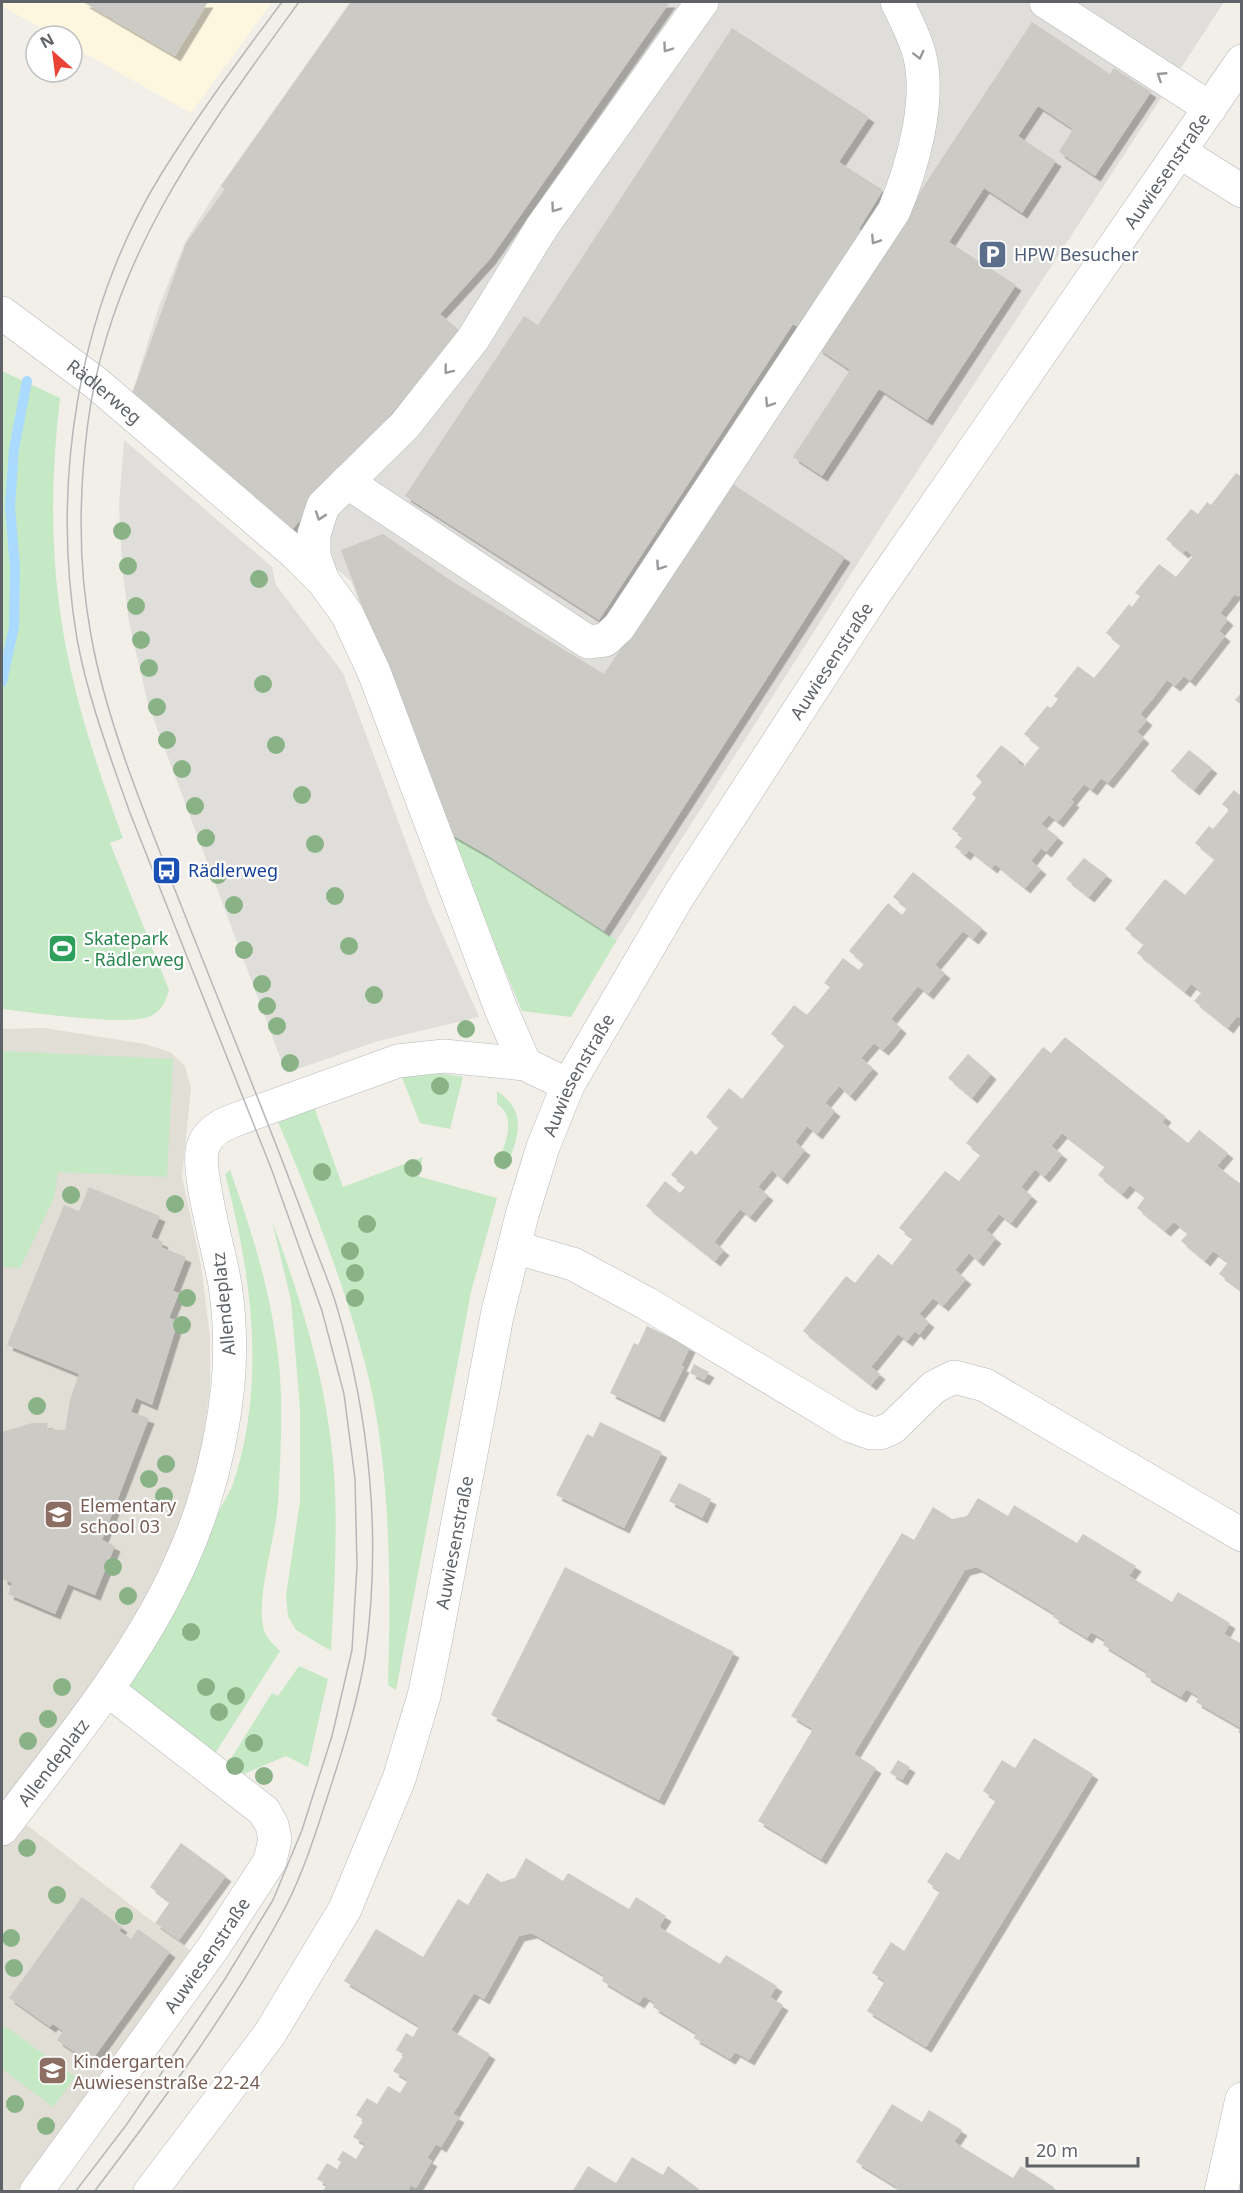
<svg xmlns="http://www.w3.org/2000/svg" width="1243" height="2193" viewBox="0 0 1243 2193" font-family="'Noto Sans',sans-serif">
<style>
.commercial{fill:#fef7e0}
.industrial{fill:#e0deda}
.education{fill:#e1ded6}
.green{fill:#c5e8c5}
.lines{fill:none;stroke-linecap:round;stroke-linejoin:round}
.stream{stroke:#aadaff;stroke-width:10}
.building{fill:#cccac5;filter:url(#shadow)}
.minor-casing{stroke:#b5b8bc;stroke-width:34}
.minor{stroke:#fff;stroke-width:33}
.tram{stroke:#b6b7b8;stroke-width:1.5}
.tree{fill:#89b387}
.oneway{stroke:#979a9d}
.labels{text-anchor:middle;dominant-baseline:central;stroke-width:4.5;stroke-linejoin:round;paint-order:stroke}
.street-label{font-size:18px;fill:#5f6368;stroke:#fff}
.service-label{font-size:18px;fill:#4e5e75;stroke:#fff;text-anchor:start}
.transit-label{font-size:18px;fill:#164399;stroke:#fff;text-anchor:start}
.leisure-label{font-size:18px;fill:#27864d;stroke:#fff;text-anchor:start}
.education-label{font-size:18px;fill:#785e54;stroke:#fff;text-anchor:start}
</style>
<defs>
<filter id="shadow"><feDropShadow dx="5.5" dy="5.5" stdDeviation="0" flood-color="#0004"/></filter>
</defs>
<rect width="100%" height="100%" fill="#f1efe8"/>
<!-- commercial -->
<path class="commercial" d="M2,2H272L191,113L72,46V36H55L2,6Z"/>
<!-- industrial -->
<path class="industrial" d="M350,2H1224L895,505L617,940L487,855L447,832L351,581L131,397L159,306L186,240L221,185Z
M124,440L272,567L276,585L343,673L429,904L479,1017L378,1041L286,1073L148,704L129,622L122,567L119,506Z"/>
<!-- education -->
<path class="education" d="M44,1028L145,1044L170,1052L185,1066L191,1088L182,1177L201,1265L210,1337V1389L202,1446L187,1510L138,1622L2,1810V1029Z
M20,1820L191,1951L16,2192L2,2191V1845Z"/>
<!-- green -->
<path class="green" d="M2,371L60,398C52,466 50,535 59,604C69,683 95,763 123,838L110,843L169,990C166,1001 162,1010 151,1016C129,1027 30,1012 2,1009Z
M447,832L487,855L617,940L571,1017L522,1011Z
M2,1051L173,1059L167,1177L58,1172L54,1198L20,1268L2,1267Z
M432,1072L463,1077L450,1129L420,1123L401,1075Z
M497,1091C530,1114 517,1137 506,1170L497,1167C503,1148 519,1118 497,1104Z
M314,1107L343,1187L423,1157L417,1176L497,1198L471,1292L396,1690L388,1685C391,1584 391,1464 366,1367C344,1283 312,1202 278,1122Z
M230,1170C256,1242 278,1316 281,1393C282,1428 280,1467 278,1503C276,1536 255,1600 264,1630C267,1639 273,1644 280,1651L214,1755L125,1685L232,1487C267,1386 252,1275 225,1174Z
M272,1221C302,1302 328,1386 334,1473C338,1532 334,1592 331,1651L296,1630L288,1616L286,1596L300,1501V1409L291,1300Z
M299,1666L328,1679L308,1767L286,1756L241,1775L227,1765L272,1693L278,1696Z
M5,2026L75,2077L53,2107L2,2069V2030Z"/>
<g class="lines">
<!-- stream -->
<path class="stream" d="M2,682L14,627L15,568L10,507L14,449L27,381"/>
</g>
<!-- building -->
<path class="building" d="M83,2H208L175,56Z
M351,2H670L490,259L440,314L461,332L291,531L131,397L186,243L225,189L221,186Z
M1032,22L1110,74L1114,68L1151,92L1095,176L1059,152L1073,129L1038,106L1018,136L1056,161L1022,213L984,188L949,242L1016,285L927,420L879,389L822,476L793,457L850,370L817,348Z
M732,28L869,117L839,162L883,190L859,229L865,233L802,329L793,324L599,620L405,496L524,316L538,325Z
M1236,473L1242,477V592L1238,597L1235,594L1220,613L1228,620L1219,631L1225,636L1190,681L1184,676L1175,686L1167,680L1154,697L1140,714L1147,720L1137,732L1144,738L1108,783L1101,778L1092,790L1084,784L1071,800L1074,802L1058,822L1049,815L1041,824L1058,837L1046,852L1041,848L1031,861L1041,869L1025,888L995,864L992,868L969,850L965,855L955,847L963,837L952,829L976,798L972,794L982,782L976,776L1001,745L1019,759L1017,762L1024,767L1026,764L1040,747L1024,734L1047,706L1051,708L1058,699L1054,696L1078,666L1094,678L1108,661L1121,645L1106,633L1129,604L1132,607L1140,596L1135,593L1159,564L1176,577L1193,556L1186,550L1183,553L1166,539L1191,509L1198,514L1207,502L1211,505Z
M731,483L845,557L604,931L487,855L447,832L341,550L383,534L450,580L604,674Z
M1242,692V705L1235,700Z
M1189,750L1212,768L1194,790L1171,771Z
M1234,790L1240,795L1242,793V1019L1237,1016L1228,1028L1194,1001L1202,992L1191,984L1185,992L1137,953L1144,944L1125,929L1165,879L1185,895L1215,859L1195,843L1209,826L1213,829L1229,810L1222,804Z
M1084,858L1107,875L1089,897L1066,879Z
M913,872L982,928L973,939L963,931L935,965L945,973L928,994L918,986L891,1019L901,1028L893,1039L883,1050L874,1043L861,1058L873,1068L850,1096L839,1086L825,1103L835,1111L817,1134L807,1126L795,1142L805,1150L782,1179L772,1170L758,1187L768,1195L750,1217L740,1209L714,1242L724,1250L715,1261L646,1206L665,1181L680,1193L686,1186L671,1175L691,1150L696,1155L719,1127L706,1117L729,1088L742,1099L785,1045L771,1034L794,1005L807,1015L830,987L824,983L843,958L859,970L864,964L849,951L888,903L902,915L907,908L893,897Z
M1065,1037L1166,1117L1162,1122L1188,1143L1199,1130L1228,1153L1217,1166L1242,1185V1291L1219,1274L1228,1262L1213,1251L1205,1261L1181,1241L1188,1233L1174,1222L1165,1231L1137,1208L1145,1197L1130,1185L1122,1194L1098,1175L1105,1166L1062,1133L1051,1146L1062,1154L1053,1166L1044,1177L1035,1169L1021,1187L1032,1196L1011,1223L999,1214L986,1230L996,1238L978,1261L969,1253L955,1270L966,1279L943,1306L933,1298L919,1314L929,1322L919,1335L915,1331L907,1341L898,1334L871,1367L880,1374L871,1385L803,1331L846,1276L855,1283L878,1254L892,1265L913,1238L899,1228L945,1171L959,1181L981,1154L966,1143L1043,1047L1051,1053Z
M968,1054L991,1074L972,1098L948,1078Z
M89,1187L160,1216L151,1237L163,1242L161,1247L186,1257L173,1291L179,1293L169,1318L178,1321L152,1405L136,1398L131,1412L149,1418L102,1540L115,1546L95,1595L68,1584L55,1614L8,1594L12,1583L2,1579V1432L32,1423H48L47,1429L65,1430L70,1400L79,1374L7,1345L64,1205L79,1211Z
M647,1326L690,1347L681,1366L684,1367L659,1417L610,1393L634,1343L638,1345Z
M694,1364L709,1372L704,1380L690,1373Z
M600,1422L662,1452L624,1528L556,1495L587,1434L593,1437Z
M679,1483L711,1499L702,1518L669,1501Z
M978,1498L1008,1516L1014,1505L1077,1543L1083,1534L1136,1566L1129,1576L1172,1602L1178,1592L1230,1623L1224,1634L1242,1644V1735L1238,1732L1241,1728L1196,1702L1199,1697L1186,1689L1181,1697L1145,1676L1147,1672L1103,1645L1105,1640L1091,1632L1087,1638L1053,1617L1055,1614L977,1567L965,1570L854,1754L876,1768L821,1859L758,1821L813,1729L791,1716L902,1533L914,1540L933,1507L952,1519L967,1516Z
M565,1567L734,1652L659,1800L491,1715Z
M1034,1738L1093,1774L926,2047L867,2011L885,1981L872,1973L891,1942L904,1951L940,1891L927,1882L946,1852L959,1860L996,1800L983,1791L1002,1760L1015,1768Z
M898,1760L910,1767L902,1780L890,1773Z
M181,1843L226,1876L179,1940L155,1923L170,1902L150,1887Z
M526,1858L563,1881L568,1873L629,1909L636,1897L666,1916L659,1927L720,1964L726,1955L777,1986L770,1997L783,2005L749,2060L735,2052L730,2059L694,2038L696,2033L653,2007L655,2003L644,1996L639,2003L602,1981L604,1976L602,1974L532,1933L519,1936L484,1999L474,1993L451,2030L490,2054L453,2114L459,2117L441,2147L436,2144L427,2158L432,2161L416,2188L411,2185L407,2192H322L327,2185L317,2179L327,2163L337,2169L341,2162L337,2160L343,2151L356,2159L365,2144L353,2137L364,2120L356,2115L367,2098L377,2104L388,2086L400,2093L408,2080L393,2071L404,2055L396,2050L406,2033L413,2037L419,2026L344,1981L376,1929L423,1957L458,1899L468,1905L487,1873L501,1882L515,1878Z
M82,1897L122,1927L119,1931L131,1939L138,1929L170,1952L90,2063L57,2040L63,2031L53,2024L50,2027L9,1998Z
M892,2104L922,2122L929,2110L962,2130L954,2142L985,2161L1013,2178L1021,2166L1054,2187L1051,2192H899L895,2186L856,2162Z
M632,2157L663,2175L668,2166L699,2189L697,2192H572L588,2166L616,2183Z"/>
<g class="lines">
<defs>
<g id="minor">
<path d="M1046,2L1210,108"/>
<path d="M1180,152L1242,191"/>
<path id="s1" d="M2,313L96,383L296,554L323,581L347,614L374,672L501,1009L525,1064"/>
<path d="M347,482L588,642L605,640L619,627L894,211C912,168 932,100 919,53C914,35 905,18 897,2"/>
<path d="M323,581L314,556V534L323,506L405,425L473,339L542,227L702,2"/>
<path d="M514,1247L573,1264L646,1303L851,1426L871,1433H880L892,1428L934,1387L954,1377L985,1385L1242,1535"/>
<path id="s2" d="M2,1829C113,1683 208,1576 228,1385C231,1351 230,1318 225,1285C221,1257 195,1169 203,1147C207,1133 219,1126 232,1121L398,1061L444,1056L525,1064L568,1085"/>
<path id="s3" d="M36,2192L213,1948L270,1861L275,1839L272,1825L264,1811L108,1690"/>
<path id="s4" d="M150,2192L269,2035L345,1909L399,1779L424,1696L434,1648L497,1316L522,1215L543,1147L568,1085L679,895L871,599L1242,61"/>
<path d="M1221,2192L1242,2099"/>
</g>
</defs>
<!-- minor casing -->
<use href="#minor" class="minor-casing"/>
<!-- minor -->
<use href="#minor" class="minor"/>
<!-- tram -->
<path class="tram" d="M75,2192L127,2124L225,1979L273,1900L302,1830L332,1736L352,1650L357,1566L355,1479L344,1394L322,1311L271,1168L130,813C110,756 88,699 77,639C51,484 77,312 160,176C197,116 240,58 282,2
M94,2192C163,2101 233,2007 286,1906C304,1871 316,1832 328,1795C343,1749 357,1704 365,1657C382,1540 370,1416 336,1304C328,1278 316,1252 307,1226C267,1118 223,1012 181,905C148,822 106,722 91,635C78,566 79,491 88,422C110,257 205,132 299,2"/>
</g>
<!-- trees -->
<g class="tree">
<circle cx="122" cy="531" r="9"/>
<circle cx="128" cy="566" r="9"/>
<circle cx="259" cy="579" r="9"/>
<circle cx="136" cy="606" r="9"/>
<circle cx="141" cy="640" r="9"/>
<circle cx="149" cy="668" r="9"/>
<circle cx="263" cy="684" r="9"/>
<circle cx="157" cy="707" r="9"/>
<circle cx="167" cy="740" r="9"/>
<circle cx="276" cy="745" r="9"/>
<circle cx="182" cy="769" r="9"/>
<circle cx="302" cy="795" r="9"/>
<circle cx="195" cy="806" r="9"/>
<circle cx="206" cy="838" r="9"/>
<circle cx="315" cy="844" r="9"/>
<circle cx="218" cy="875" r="9"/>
<circle cx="335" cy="896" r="9"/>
<circle cx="234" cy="905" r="9"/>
<circle cx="349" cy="946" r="9"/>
<circle cx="244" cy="950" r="9"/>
<circle cx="262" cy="984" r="9"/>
<circle cx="374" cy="995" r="9"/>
<circle cx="267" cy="1006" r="9"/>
<circle cx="277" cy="1026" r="9"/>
<circle cx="466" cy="1029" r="9"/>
<circle cx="290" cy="1063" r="9"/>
<circle cx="440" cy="1086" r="9"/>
<circle cx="503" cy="1160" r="9"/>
<circle cx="413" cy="1168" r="9"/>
<circle cx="322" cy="1172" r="9"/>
<circle cx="71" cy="1195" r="9"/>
<circle cx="175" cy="1204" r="9"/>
<circle cx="367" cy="1224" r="9"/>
<circle cx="350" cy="1251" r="9"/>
<circle cx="355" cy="1273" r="9"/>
<circle cx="187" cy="1298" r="9"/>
<circle cx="355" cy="1298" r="9"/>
<circle cx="182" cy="1325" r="9"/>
<circle cx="37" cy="1406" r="9"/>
<circle cx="166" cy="1464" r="9"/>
<circle cx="149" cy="1479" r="9"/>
<circle cx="164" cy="1496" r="9"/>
<circle cx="113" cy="1567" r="9"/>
<circle cx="128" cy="1596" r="9"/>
<circle cx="191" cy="1632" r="9"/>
<circle cx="62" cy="1687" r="9"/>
<circle cx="206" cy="1687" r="9"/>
<circle cx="236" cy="1696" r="9"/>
<circle cx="219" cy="1712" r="9"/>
<circle cx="48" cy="1719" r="9"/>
<circle cx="28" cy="1741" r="9"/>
<circle cx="254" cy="1743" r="9"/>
<circle cx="235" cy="1766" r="9"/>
<circle cx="264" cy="1776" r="9"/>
<circle cx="27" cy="1848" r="9"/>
<circle cx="57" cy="1895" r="9"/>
<circle cx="124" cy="1916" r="9"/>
<circle cx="11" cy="1938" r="9"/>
<circle cx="14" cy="1968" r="9"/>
<circle cx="15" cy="2104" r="9"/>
<circle cx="46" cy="2126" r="9"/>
</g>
<!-- one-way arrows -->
<defs><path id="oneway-chevron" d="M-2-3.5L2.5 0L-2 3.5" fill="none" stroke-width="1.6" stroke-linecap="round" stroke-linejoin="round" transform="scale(1.5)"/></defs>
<g class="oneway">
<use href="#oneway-chevron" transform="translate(667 48) rotate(125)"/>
<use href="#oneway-chevron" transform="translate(919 55) rotate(76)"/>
<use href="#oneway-chevron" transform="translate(1161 76) rotate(-147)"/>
<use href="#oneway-chevron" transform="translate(555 208) rotate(125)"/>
<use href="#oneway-chevron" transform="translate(875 240) rotate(123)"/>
<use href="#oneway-chevron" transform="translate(448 370) rotate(128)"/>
<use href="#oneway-chevron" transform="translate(769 403) rotate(123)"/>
<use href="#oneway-chevron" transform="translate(320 516) rotate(109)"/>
<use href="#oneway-chevron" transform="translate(660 566) rotate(124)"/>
</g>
<!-- icons -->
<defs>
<symbol id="parking-square" viewBox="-11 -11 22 22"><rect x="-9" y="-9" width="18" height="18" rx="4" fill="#5c6f8a" stroke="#fff"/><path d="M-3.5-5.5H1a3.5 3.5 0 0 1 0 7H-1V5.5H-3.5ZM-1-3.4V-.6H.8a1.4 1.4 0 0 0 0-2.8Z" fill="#fff"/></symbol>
<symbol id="bus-square" viewBox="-11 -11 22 22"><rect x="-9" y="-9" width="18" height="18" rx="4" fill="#1a4fb4" stroke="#fff"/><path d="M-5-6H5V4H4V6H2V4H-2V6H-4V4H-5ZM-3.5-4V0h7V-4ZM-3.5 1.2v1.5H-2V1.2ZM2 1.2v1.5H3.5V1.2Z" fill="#fff"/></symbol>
<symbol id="stadium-square" viewBox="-11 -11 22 22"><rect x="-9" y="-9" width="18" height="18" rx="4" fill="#2e9e5b" stroke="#fff"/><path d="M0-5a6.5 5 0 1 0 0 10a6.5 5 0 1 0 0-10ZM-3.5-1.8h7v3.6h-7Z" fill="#fff"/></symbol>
<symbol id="school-square" viewBox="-11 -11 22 22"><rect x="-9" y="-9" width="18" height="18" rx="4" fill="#8d6e63" stroke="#fff"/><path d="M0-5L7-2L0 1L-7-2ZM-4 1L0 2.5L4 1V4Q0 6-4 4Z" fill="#fff"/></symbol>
</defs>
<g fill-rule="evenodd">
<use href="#parking-square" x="976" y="238" width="33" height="33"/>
<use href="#bus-square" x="150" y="854" width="33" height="33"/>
<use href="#stadium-square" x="46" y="932" width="33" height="33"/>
<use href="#school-square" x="42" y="1498" width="33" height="33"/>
<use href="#school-square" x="36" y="2054" width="33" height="33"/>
</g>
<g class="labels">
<!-- street labels -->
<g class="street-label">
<text stroke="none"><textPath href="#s4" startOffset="2294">Auwiesenstraße</textPath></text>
<text stroke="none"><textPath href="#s1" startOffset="129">Rädlerweg</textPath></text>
<text stroke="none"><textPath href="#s4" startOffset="1700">Auwiesenstraße</textPath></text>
<text stroke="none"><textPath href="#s4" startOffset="1214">Auwiesenstraße</textPath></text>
<text transform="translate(223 1304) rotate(-96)">Allendeplatz</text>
<text stroke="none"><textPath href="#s4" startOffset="728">Auwiesenstraße</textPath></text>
<text stroke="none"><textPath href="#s2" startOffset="84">Allendeplatz</textPath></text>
<text stroke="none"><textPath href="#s3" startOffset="292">Auwiesenstraße</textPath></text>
</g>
<!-- service labels -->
<g class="service-label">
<text x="1014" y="254">HPW Besucher</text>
</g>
<!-- transit labels -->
<g class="transit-label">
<text x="188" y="870">Rädlerweg</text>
</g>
<!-- leisure labels -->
<g class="leisure-label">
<text x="84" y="938">Skatepark<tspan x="84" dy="21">- Rädlerweg</tspan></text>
</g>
<!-- education labels -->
<g class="education-label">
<text x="80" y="1505">Elementary<tspan x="80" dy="21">school 03</tspan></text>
<text x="73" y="2061">Kindergarten<tspan x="73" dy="21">Auwiesenstraße 22-24</tspan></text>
</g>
</g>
<!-- border -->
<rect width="1243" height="2193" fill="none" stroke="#5f6368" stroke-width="6"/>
<!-- north arrow -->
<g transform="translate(54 54) rotate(332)"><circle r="28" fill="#ffffff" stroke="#bfc1c3" stroke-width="1.5"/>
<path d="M0-4.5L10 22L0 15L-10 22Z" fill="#ea4335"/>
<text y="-9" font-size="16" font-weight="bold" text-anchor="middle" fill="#5f6368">N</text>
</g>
<!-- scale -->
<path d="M1027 2157v9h111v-9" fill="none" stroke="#5f6368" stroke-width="3"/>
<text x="1036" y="2157" font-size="18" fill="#5f6368" stroke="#ffffff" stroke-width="4.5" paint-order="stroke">20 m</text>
</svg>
